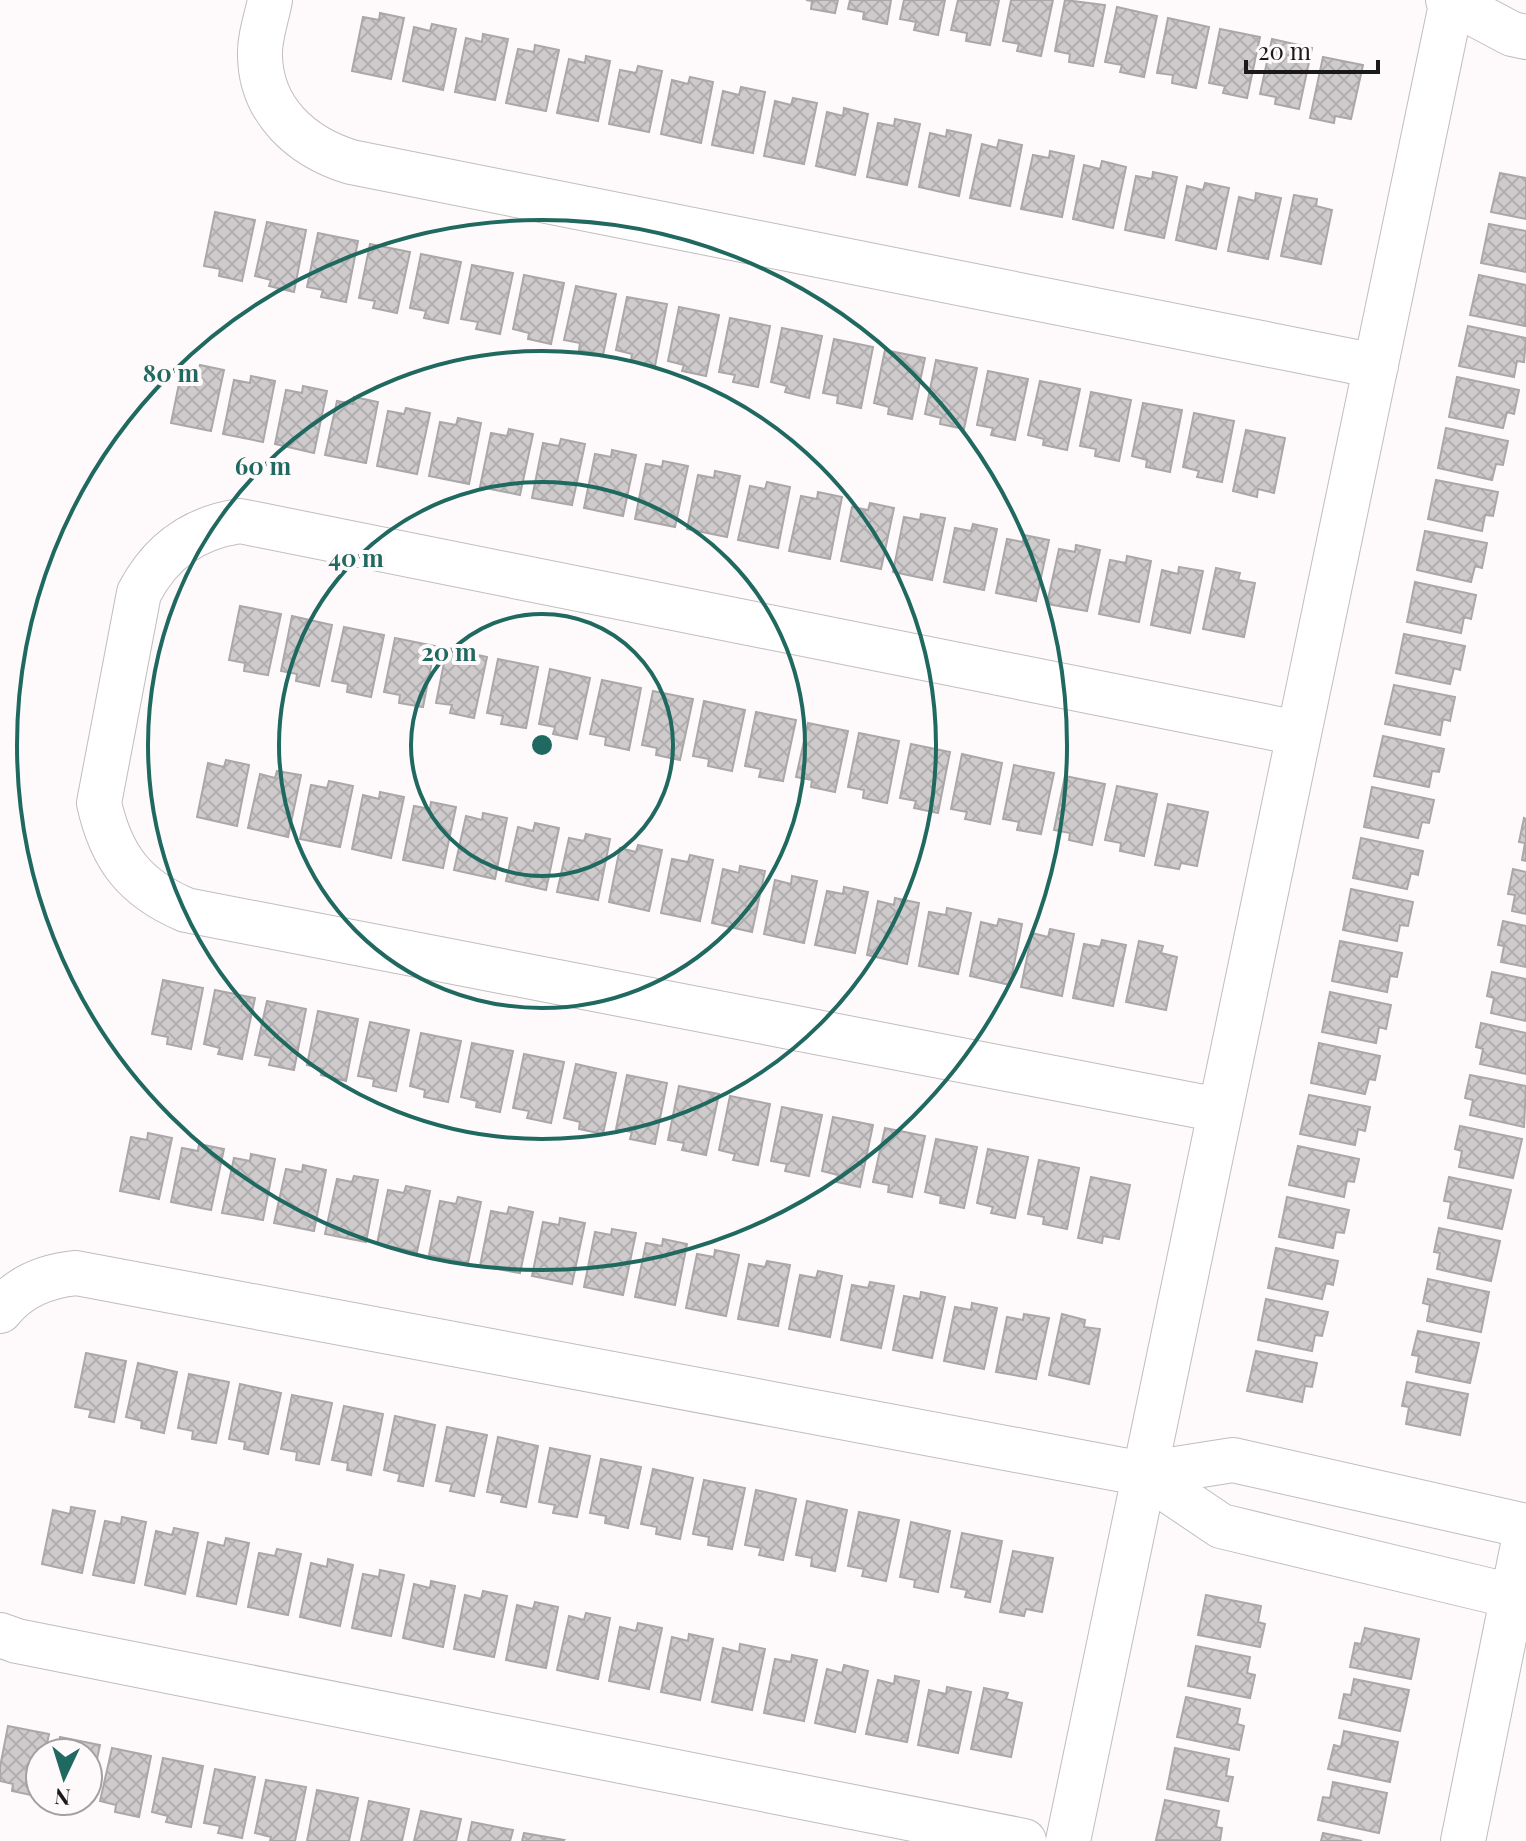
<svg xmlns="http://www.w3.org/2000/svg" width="1526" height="1841" viewBox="0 0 1526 1841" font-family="'Playfair Display',serif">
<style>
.building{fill:url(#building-cross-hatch);stroke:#aba7a8;stroke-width:2}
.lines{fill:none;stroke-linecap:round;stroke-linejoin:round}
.minor-casing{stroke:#c0bdbd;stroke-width:46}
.minor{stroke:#fff;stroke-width:44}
.ring{fill:none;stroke:#206960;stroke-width:4}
.centre{fill:#206960;stroke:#fefafb;stroke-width:4}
.ring-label{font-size:24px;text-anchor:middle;font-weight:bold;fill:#206960;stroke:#fefafb;stroke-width:8;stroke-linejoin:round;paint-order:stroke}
</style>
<defs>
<pattern id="building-cross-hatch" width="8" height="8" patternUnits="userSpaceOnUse" patternTransform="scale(2)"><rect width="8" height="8" fill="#cfcbcc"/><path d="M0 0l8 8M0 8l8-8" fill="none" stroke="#b1aeaf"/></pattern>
</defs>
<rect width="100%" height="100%" fill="#fefafb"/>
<!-- building -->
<path class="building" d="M806,0H838L835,13L811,9L812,1Z
M850,0H891L887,24L863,19L864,12L848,9Z
M904,0H945L938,35L914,30L916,22L900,19Z
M958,0H999L990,45L966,41L967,33L951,30Z
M1011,0H1053L1041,56L1017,51L1019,44L1003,41Z
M1065,0L1105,5L1093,66L1069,62L1070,54L1055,51Z
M1117,7L1157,16L1144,77L1120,72L1122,65L1105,62Z
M380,13L404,18L391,79L352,71L363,17L379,20Z
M1168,18L1209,27L1196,88L1172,83L1173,75L1157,73Z
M432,24L456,29L443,90L403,81L414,27L430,31Z
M1220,29L1260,37L1247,98L1223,93L1225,86L1209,83Z
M483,34L508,39L495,100L455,92L466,38L482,42Z
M1272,39L1312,48L1299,109L1275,104L1276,97L1260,94Z
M535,45L559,50L546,111L506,103L518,49L534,52Z
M586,56L610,61L598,121L557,113L569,59L585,63Z
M1323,57L1363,65L1351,119L1335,116L1334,123L1310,118Z
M638,66L662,71L649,132L609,124L620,70L636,73Z
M690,77L713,82L701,143L661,134L672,80L688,84Z
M741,87L765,92L753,153L712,145L723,91L739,95Z
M793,98L817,103L804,164L764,156L775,101L791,105Z
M844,108L868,114L855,175L816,166L827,112L843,116Z
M895,119L920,124L907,185L867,177L878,123L894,126Z
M947,130L971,135L959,196L919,187L930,133L946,137Z
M999,140L1022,145L1010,206L970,198L982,144L997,148Z
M1050,151L1074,156L1062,217L1021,209L1033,155L1049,158Z
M1102,161L1126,167L1113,228L1073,219L1084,165L1100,169Z
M1153,172L1177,177L1164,238L1125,230L1136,176L1152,179Z
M1500,173L1526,178V219L1491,212Z
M1205,183L1229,188L1216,249L1176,240L1187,186L1203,190Z
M1256,193L1281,198L1268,259L1228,251L1239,197L1255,201Z
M1294,195L1317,199L1316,206L1332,210L1321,264L1281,256Z
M215,212L255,220L242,281L219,276L220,269L204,266Z
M267,222L306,230L294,292L269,286L271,280L255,276Z
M1489,224L1526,231V272L1481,263Z
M318,233L358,241L346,302L321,297L323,290L307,287Z
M370,244L410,252L397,313L373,308L375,301L359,298Z
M421,254L461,262L448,323L424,318L426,311L410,308Z
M472,265L513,273L500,334L476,329L478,322L461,319Z
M524,275L564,283L551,344L528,339L529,333L513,329Z
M1479,275L1526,285L1525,326L1470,315Z
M576,286L616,294L603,355L579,350L580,343L564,340Z
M627,297L667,304L655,366L631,361L632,354L616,350Z
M679,307L719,315L706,376L682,371L684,365L668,361Z
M730,318L770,326L758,387L733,382L735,375L719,372Z
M1468,326L1526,338L1524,362L1517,361L1514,377L1459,366Z
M782,328L822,336L809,398L785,392L787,386L771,382Z
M834,339L873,347L861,408L837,403L838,396L823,393Z
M885,350L925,358L912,419L888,414L889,407L874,403Z
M936,360L977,368L964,429L940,424L941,418L925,414Z
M200,365L224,370L211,431L171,423L182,369L198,372Z
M988,371L1028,379L1015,440L991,435L993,428L977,425Z
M251,376L275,381L263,442L223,434L234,380L250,383Z
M1457,377L1519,390L1514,414L1507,412L1503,428L1449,417Z
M1040,381L1080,389L1067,450L1043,445L1044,439L1028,435Z
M303,386L327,391L314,453L275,444L286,390L302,393Z
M1091,392L1131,400L1119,461L1095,456L1096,449L1080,446Z
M354,397L378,402L366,463L325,455L337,401L353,404Z
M1143,403L1182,410L1170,472L1146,467L1147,460L1132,456Z
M406,408L430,413L417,474L377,466L388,411L404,414Z
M1194,413L1234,421L1222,482L1197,477L1199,471L1183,467Z
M458,418L481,423L469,484L429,476L440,422L456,425Z
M1446,428L1508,441L1503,465L1496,464L1492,480L1438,468Z
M509,429L533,434L520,495L480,487L491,433L507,436Z
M1246,430L1285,438L1274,493L1258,489L1257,497L1233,491Z
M561,439L585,444L572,505L532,498L543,443L559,446Z
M612,450L636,455L623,516L584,508L595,454L611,457Z
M663,461L688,466L675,527L635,519L646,464L662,467Z
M715,471L740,476L727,537L687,529L698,475L714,478Z
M1436,480L1498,492L1493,516L1485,515L1482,531L1428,519Z
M767,482L790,487L778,548L738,540L750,486L765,489Z
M818,492L842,497L830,559L789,551L801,496L817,499Z
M870,503L894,508L881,569L841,561L852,507L868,510Z
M921,514L945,518L932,580L893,572L904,517L920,520Z
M973,524L997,529L984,590L944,582L955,528L971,531Z
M1425,531L1487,543L1482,568L1475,566L1471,582L1417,570Z
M1024,535L1049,540L1036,601L996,593L1007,539L1023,542Z
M1076,545L1100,550L1087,611L1047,604L1059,549L1075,552Z
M1127,556L1151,561L1139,622L1099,614L1110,560L1126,563Z
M1179,567L1203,571L1190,633L1151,625L1162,570L1178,574Z
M1216,568L1240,573L1238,580L1255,583L1244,637L1203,629Z
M1415,582L1476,595L1471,619L1464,617L1461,633L1407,622Z
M240,606L281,614L268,675L244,671L245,663L229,660Z
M292,616L332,625L319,686L296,681L297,674L281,671Z
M344,627L384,635L371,697L347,692L348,684L332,681Z
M1404,634L1465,646L1460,670L1454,668L1450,684L1396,673Z
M395,638L435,646L423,707L399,703L400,695L384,692Z
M447,648L487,657L474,718L450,713L452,705L436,703Z
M498,659L538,667L526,728L501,724L503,716L487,713Z
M550,669L590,678L577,739L553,734L555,727L539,724Z
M602,680L641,688L629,750L605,745L606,737L590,734Z
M1394,685L1455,697L1450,721L1443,719L1440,735L1385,724Z
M653,691L693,699L680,760L656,755L657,748L642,745Z
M704,701L745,710L732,771L708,766L709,759L693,756Z
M756,712L796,720L783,781L759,777L761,769L745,766Z
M808,723L848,731L835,792L811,787L812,780L796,777Z
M859,733L899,741L887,803L863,798L864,790L848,787Z
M1383,736L1444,749L1439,772L1432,771L1429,787L1374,776Z
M911,744L950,752L938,813L914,808L916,801L900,798Z
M962,754L1002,763L990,824L965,819L967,812L951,809Z
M226,760L249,765L237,826L197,817L208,763L224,767Z
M1014,765L1054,773L1041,834L1017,830L1019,822L1003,819Z
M277,771L301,775L288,837L248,828L260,774L275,778Z
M1065,776L1105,784L1092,845L1069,840L1070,833L1054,830Z
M329,781L353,786L340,847L300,839L311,785L327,788Z
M1117,786L1157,794L1144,856L1120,851L1121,843L1105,840Z
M1372,787L1434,800L1429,823L1422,822L1418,838L1364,827Z
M380,792L404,797L391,858L352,849L363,795L379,799Z
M431,802L456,807L443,868L403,860L414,806L430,809Z
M1168,804L1208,812L1197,866L1181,863L1179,869L1155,865Z
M483,813L507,818L495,879L454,870L466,816L482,820Z
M1524,818L1526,819V861L1522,860L1525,843L1519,842Z
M535,823L559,828L546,890L506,881L518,827L533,831Z
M586,834L610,839L598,900L557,892L569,838L584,841Z
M1361,838L1423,851L1418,875L1411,873L1407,889L1353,878Z
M638,845L662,850L649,911L609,902L620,848L636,852Z
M690,855L713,860L700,921L661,913L672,859L688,862Z
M740,866L765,871L752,932L712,923L723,869L739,873Z
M1513,869L1526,872V914L1512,911L1515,895L1508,894Z
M792,876L817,881L804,943L764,934L775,880L791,884Z
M844,887L868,892L855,953L815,945L827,891L843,894Z
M1351,889L1413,902L1408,926L1400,925L1397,941L1343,930Z
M895,898L919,903L907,964L867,955L878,901L894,905Z
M947,908L971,913L958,974L919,966L929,912L946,915Z
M999,919L1022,924L1010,985L970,976L981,922L997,926Z
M1503,921L1526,926V967L1501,962L1504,946L1498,945Z
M1050,929L1074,934L1062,996L1021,987L1032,933L1048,937Z
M1102,940L1126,945L1113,1006L1073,998L1084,944L1100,947Z
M1139,941L1163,946L1161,953L1177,957L1166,1010L1126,1002Z
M1340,941L1402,953L1397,977L1390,976L1387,992L1332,981Z
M1492,972L1526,979V1021L1491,1013L1494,998L1487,996Z
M163,980L203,988L191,1049L167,1044L168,1037L152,1034Z
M215,990L255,998L242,1059L218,1054L220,1048L204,1044Z
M1330,992L1391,1005L1386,1029L1379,1027L1376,1043L1322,1032Z
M267,1001L306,1009L294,1070L269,1065L271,1058L255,1055Z
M318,1011L358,1019L346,1081L321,1075L323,1069L307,1065Z
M370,1022L409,1030L396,1091L373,1086L374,1079L358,1076Z
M1481,1023L1526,1033V1074L1480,1064L1483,1049L1476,1047Z
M421,1033L461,1041L448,1102L424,1097L425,1090L410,1086Z
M472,1043L513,1051L500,1112L476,1107L477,1101L461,1097Z
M1319,1043L1380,1056L1375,1080L1369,1079L1365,1094L1311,1083Z
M524,1054L564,1062L551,1123L527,1118L529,1111L513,1108Z
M576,1064L616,1073L603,1134L579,1129L580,1122L564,1118Z
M627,1075L667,1083L655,1144L630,1139L632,1132L616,1129Z
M1470,1075L1526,1086L1524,1127L1470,1115L1473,1100L1465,1098Z
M679,1086L719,1094L706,1155L682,1150L684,1143L668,1140Z
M1309,1095L1370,1107L1365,1131L1358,1129L1355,1145L1300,1134Z
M730,1096L770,1104L758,1165L733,1160L735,1154L719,1150Z
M782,1107L822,1115L809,1176L785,1171L787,1164L771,1161Z
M833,1117L873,1125L860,1187L837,1182L838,1175L822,1171Z
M1460,1126L1522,1139L1513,1178L1459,1167L1462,1151L1455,1149Z
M885,1128L925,1136L912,1197L888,1192L889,1185L873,1182Z
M148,1133L172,1138L159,1199L120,1191L131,1137L147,1140Z
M936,1139L977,1147L964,1208L940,1203L941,1196L925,1192Z
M199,1144L224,1149L211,1210L171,1202L182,1148L198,1151Z
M1298,1146L1359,1159L1354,1182L1347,1181L1344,1197L1289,1185Z
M988,1149L1028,1157L1015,1218L991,1213L993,1207L977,1203Z
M251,1154L275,1159L263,1220L222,1213L234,1158L250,1161Z
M1039,1160L1079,1168L1067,1229L1043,1224L1044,1217L1028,1214Z
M303,1165L326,1170L314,1231L274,1223L286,1169L302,1172Z
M354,1176L378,1180L366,1242L325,1234L337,1179L352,1182Z
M1091,1177L1130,1185L1119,1239L1103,1236L1102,1243L1078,1238Z
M1449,1177L1511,1190L1502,1229L1448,1218L1451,1202L1444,1201Z
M406,1186L430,1191L417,1252L377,1244L388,1190L404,1193Z
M458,1197L481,1202L468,1263L429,1255L440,1201L456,1204Z
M1287,1197L1349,1210L1344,1233L1336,1232L1333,1248L1279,1237Z
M509,1207L533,1212L520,1273L480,1266L491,1211L507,1214Z
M560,1218L585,1223L572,1284L532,1276L543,1222L559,1225Z
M1439,1228L1500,1241L1491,1281L1437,1269L1440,1253L1434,1252Z
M612,1229L636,1233L623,1295L584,1287L595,1232L611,1235Z
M663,1239L687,1244L675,1305L635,1297L646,1243L662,1246Z
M1276,1248L1338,1261L1333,1285L1326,1283L1322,1299L1268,1288Z
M715,1250L739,1255L726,1316L686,1308L697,1254L714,1257Z
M767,1261L790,1265L778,1326L738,1319L749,1264L765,1267Z
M818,1271L842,1276L830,1337L789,1329L800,1275L816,1278Z
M1428,1279L1489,1292L1481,1332L1427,1321L1430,1305L1423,1303Z
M870,1282L894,1286L881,1348L841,1340L852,1285L868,1288Z
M921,1292L945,1297L932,1358L893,1350L904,1296L920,1299Z
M1266,1299L1328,1312L1322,1336L1315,1335L1312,1351L1258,1340Z
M972,1303L997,1308L984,1369L944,1361L955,1307L971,1310Z
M1024,1314L1049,1318L1036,1379L996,1372L1007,1317L1023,1320Z
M1062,1314L1085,1320L1084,1327L1100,1329L1089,1384L1049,1375Z
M1418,1331L1479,1343L1470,1383L1416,1372L1419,1356L1412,1355Z
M1256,1351L1317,1363L1312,1387L1305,1386L1302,1402L1247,1391Z
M86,1353L126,1361L114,1422L89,1417L91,1410L75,1407Z
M138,1363L177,1372L164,1433L141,1428L142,1421L126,1417Z
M189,1374L229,1382L216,1443L192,1439L193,1431L178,1428Z
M1407,1382L1468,1394L1460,1435L1406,1424L1409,1407L1402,1406Z
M240,1384L281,1393L268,1454L244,1449L245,1442L229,1439Z
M292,1395L332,1403L319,1464L296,1460L297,1452L281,1449Z
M344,1406L383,1414L371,1475L347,1470L348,1463L332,1460Z
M395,1416L435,1425L423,1486L398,1481L400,1474L384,1470Z
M447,1427L487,1435L474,1496L450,1491L452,1484L436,1481Z
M498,1437L538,1446L526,1507L501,1502L503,1495L487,1492Z
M550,1448L590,1456L577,1517L553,1513L555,1505L539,1502Z
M601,1459L641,1467L628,1528L605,1523L606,1516L590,1513Z
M653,1469L693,1478L680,1539L656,1534L657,1527L641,1524Z
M704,1480L745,1488L732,1549L708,1545L709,1537L693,1534Z
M756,1490L796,1499L783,1560L759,1555L761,1548L745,1545Z
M807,1501L847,1510L835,1571L811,1566L812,1558L796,1555Z
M71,1507L95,1511L82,1573L42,1564L53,1510L70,1514Z
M859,1512L899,1520L886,1581L862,1576L864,1569L848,1566Z
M122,1517L146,1522L134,1583L93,1575L105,1521L121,1524Z
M911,1522L950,1531L938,1592L914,1587L915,1580L900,1577Z
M174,1528L198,1533L185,1594L145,1585L156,1531L172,1535Z
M962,1533L1002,1541L990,1602L965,1597L967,1590L951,1587Z
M226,1538L249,1543L236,1604L197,1596L208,1542L224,1546Z
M277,1549L301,1554L288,1615L248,1607L259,1553L275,1556Z
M1013,1551L1053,1558L1042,1612L1026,1609L1024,1616L1000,1612Z
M328,1559L353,1565L340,1626L300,1617L311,1563L327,1567Z
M380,1570L404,1575L391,1636L352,1628L363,1574L379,1577Z
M431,1581L455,1586L443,1647L403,1638L414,1584L430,1588Z
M483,1591L507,1596L494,1657L454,1649L465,1595L481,1599Z
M1206,1595L1261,1606L1258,1622L1265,1624L1260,1647L1198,1635Z
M535,1602L558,1607L546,1668L506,1660L517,1605L533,1609Z
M586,1613L610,1618L598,1679L557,1670L569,1616L584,1620Z
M638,1623L662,1628L649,1689L609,1681L620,1627L636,1631Z
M1365,1628L1419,1639L1411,1679L1350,1667L1355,1643L1361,1644Z
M689,1634L713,1639L700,1700L661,1692L672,1637L688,1641Z
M740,1644L765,1649L752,1710L712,1702L723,1648L739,1652Z
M1196,1646L1250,1657L1247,1673L1255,1675L1250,1698L1188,1686Z
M792,1655L817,1660L804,1721L764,1713L775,1659L791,1662Z
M844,1665L868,1671L855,1732L815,1723L827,1669L842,1673Z
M895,1676L919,1681L907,1742L866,1734L878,1680L894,1684Z
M1354,1679L1409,1690L1400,1731L1339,1718L1344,1694L1351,1695Z
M947,1687L971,1692L958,1753L918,1745L929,1690L946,1694Z
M984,1688L1008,1693L1006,1699L1022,1703L1011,1757L971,1749Z
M1186,1697L1240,1709L1237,1724L1244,1726L1239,1750L1177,1737Z
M8,1726L49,1734L45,1753H40V1775L36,1796L12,1791L13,1784L0,1781V1767Z
M1344,1731L1398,1742L1390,1782L1328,1769L1334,1745L1341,1747Z
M60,1737L100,1745L87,1806L64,1801H88V1753H57Z
M112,1748L151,1756L139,1817L115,1812L116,1805L100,1801Z
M1175,1748L1229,1759L1226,1776L1233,1777L1228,1801L1167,1789Z
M163,1758L203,1766L191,1827L166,1822L168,1816L152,1812Z
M215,1769L255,1777L242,1838L218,1833L220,1826L204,1823Z
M266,1780L306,1787L295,1841H270L271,1837L255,1833Z
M1333,1782L1387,1793L1379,1833L1318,1820L1323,1797L1330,1798Z
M317,1790L358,1798L349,1841H307Z
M1165,1800L1219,1811L1216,1827L1222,1828L1220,1841L1156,1840Z
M369,1801L409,1809L402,1841H361Z
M421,1811L461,1819L456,1841H414Z
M472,1822L513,1830L510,1841H468Z
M524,1833L564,1840L563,1841H522Z
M1323,1833L1362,1841H1321Z"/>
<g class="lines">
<defs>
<path id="minor" d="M270,0C267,17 259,38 260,56C261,111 302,147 351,162L1376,366
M1448,0L1512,34L1526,37
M1219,1110L186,910C134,888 111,857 99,803L139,593C161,551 193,528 240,521L1298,733
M0,1311C19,1286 46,1276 76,1273L1144,1474L1233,1460L1526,1526
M1144,1474L1221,1526L1512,1596
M0,1635L17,1641L1024,1841
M1068,1841L1452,0
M1463,1841L1526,1530"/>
</defs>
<!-- minor casing -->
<use href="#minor" class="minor-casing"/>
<!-- minor -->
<use href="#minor" class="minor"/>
</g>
<!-- distance rings -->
<g class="ring">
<circle cx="542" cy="745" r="131"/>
<circle cx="542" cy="745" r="263"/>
<circle cx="542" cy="745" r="394"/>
<circle cx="542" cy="745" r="525"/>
</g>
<circle cx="542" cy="745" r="12" class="centre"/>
<g class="ring-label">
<text x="171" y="382">80 m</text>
<text x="263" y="475">60 m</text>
<text x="356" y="567">40 m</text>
<text x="449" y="661">20 m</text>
</g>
<!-- north arrow -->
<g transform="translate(64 1777) rotate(184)"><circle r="38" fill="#fefafb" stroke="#a3a0a1" stroke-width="2"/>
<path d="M0-6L14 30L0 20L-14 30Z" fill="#206960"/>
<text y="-12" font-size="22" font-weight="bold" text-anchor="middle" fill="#1b1a1a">N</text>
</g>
<!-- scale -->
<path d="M1246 60v12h132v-12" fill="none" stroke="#1b1a1a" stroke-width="4"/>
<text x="1258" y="60" font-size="24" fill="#1b1a1a" stroke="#fefafb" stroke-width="6" paint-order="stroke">20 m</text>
</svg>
